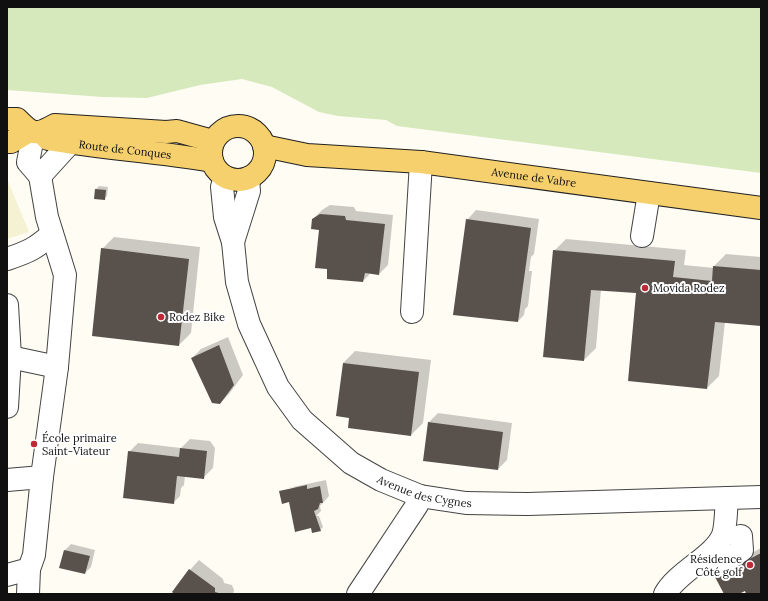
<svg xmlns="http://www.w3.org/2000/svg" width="768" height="601" viewBox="0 0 768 601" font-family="Lora,serif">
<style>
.farmland{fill:#f5f1d3}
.green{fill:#d5e9bc}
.shadow{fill:#0003}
.building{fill:#59514c}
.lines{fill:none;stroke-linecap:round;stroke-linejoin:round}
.minor-casing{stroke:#434343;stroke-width:24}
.major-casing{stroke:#212121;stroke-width:24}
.minor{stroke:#fff;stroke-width:22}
.major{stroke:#f6d06c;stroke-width:22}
.poi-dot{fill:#bf2935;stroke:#fff;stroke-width:1.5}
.labels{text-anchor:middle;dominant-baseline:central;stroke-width:4;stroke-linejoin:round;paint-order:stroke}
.street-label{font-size:11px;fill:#101010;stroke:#fff}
.poi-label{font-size:11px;fill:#101010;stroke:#fff;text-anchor:start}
</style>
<rect width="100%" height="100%" fill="#fffcf3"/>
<!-- farmland -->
<path class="farmland" d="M7,179L29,232L7,239Z"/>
<!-- green -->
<path class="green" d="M7,7H761V173L397,126L386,120L338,116L319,112L272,87L242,79L200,85L147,98L103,97L7,90Z"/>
<!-- shadow -->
<path class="shadow" d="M99,186L108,187L107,196L104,199L95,198L96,189Z
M330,205L354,207L356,211L393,215L388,265L379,274L369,273V275L363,281L328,269L320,229L313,219L322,210Z
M476,210L539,219L534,254L531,257L529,271H532L528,306L525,309L524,315L518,321L467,220Z
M114,237L200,247L191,333L179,345L102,249Z
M566,239L686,250L684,265L714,268V266L726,254L761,257V325L725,322L719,376L707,388L637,292L601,289L596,348L584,360L554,251Z
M228,337L243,375L229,394L220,403L192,358L201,349Z
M355,351L431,360L423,423L411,435L350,417L343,363Z
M438,413L512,423L507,460L498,469L429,422Z
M190,439L210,441L215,448L213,468L203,478L185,476L184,485L181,488L180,496L174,502L129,452L138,443L181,448Z
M326,480L329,496L320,506L321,511L316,516H319L323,527L320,530L292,489L295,487L282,489H283Z
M71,544L95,550L91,567L85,573L65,550Z
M761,548V594H747L745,590L736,594H725L729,565Z
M199,560L223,579L224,583L232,585L234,590L233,594H176L174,592L190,570Z"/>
<!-- building -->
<path class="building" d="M95,189L106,190L105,200L94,199Z
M320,214L345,216L346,220L385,224L379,275L365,273L363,282L327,279V269L315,268L319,230L311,229L312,219Z
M466,219L531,228L518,322L453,315Z
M101,248L189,259L179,346L92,336Z
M553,250L675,261L673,277L712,281L713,266L761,270V326L715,322L707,389L628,381L636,293L591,290L584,361L543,357Z
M219,345L234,385L220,404L212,403L191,358Z
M343,363L419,372L411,436L348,428L349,418L336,416Z
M428,422L503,432L498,470L423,461Z
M180,448L207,451L204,479L177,476L174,504L123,498L128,451L179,457Z
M307,485V489L320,486L323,503H320L318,509L314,511L321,531L312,533L311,528L295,532L289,502L282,504L279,491Z
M64,550L90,556L85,574L59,568Z
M761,553V594H746L745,591L739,594H724L715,577Z
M189,569L215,588V592L222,594H174L172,592Z"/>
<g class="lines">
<defs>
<g id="minor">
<path d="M34,132L28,162L40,176L70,143"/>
<path id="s1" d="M225,177L222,187L225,217L233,242L237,282L249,324L278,387L302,420L351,463L381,480L420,496L466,503L528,504L761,497"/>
<path d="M642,236L649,193"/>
<path d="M233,242L249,191L248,178"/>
<path d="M7,259C28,252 35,249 52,234"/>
<path d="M7,305L10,357L7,407"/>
<path d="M412,312L421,162"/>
<path d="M10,357L57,367"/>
<path d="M7,480L42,477"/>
<path d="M720,565L742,550L741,536"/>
<path d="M7,575L29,569L34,555L42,477L57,367L65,275L47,217L40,176"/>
<path d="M28,594L29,569"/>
<path d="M358,594L417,505L420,496"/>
<path d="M665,594C677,572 715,556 723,535C726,527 726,508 727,498"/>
</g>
<g id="major">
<path d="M7,119H17C33,135 35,136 55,125L166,132L177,131L213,141"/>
<circle cx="238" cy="153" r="27"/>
<path id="s2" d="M42,132L48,139C102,149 157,151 212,161"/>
<path d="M7,142H11L29,131"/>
<path id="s3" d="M264,146L307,155L421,162L761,208"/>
</g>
</defs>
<!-- minor casing -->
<use href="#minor" class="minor-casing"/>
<!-- major casing -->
<use href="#major" class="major-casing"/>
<!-- minor -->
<use href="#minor" class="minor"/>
<!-- major -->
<use href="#major" class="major"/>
</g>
<!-- markers -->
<g class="poi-dot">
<circle cx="645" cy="288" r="4"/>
<circle cx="161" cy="317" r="4"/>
<circle cx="34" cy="444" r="4"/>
<circle cx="750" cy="565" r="4"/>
</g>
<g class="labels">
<!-- street labels -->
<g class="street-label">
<text stroke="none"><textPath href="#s2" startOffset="87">Route de Conques</textPath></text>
<text stroke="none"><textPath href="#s3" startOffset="272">Avenue de Vabre</textPath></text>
<text stroke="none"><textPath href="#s1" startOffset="406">Avenue des Cygnes</textPath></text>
</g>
<!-- poi labels -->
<g class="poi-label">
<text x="653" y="288">Movida Rodez</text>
<text x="169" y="317">Rodez Bike</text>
<text x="42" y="438">École primaire<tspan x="42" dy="13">Saint-Viateur</tspan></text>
<text x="742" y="559" text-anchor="end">Résidence<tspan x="742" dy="13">Côté golf</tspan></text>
</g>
</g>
<!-- border -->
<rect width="768" height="601" fill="none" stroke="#101010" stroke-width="16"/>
</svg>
